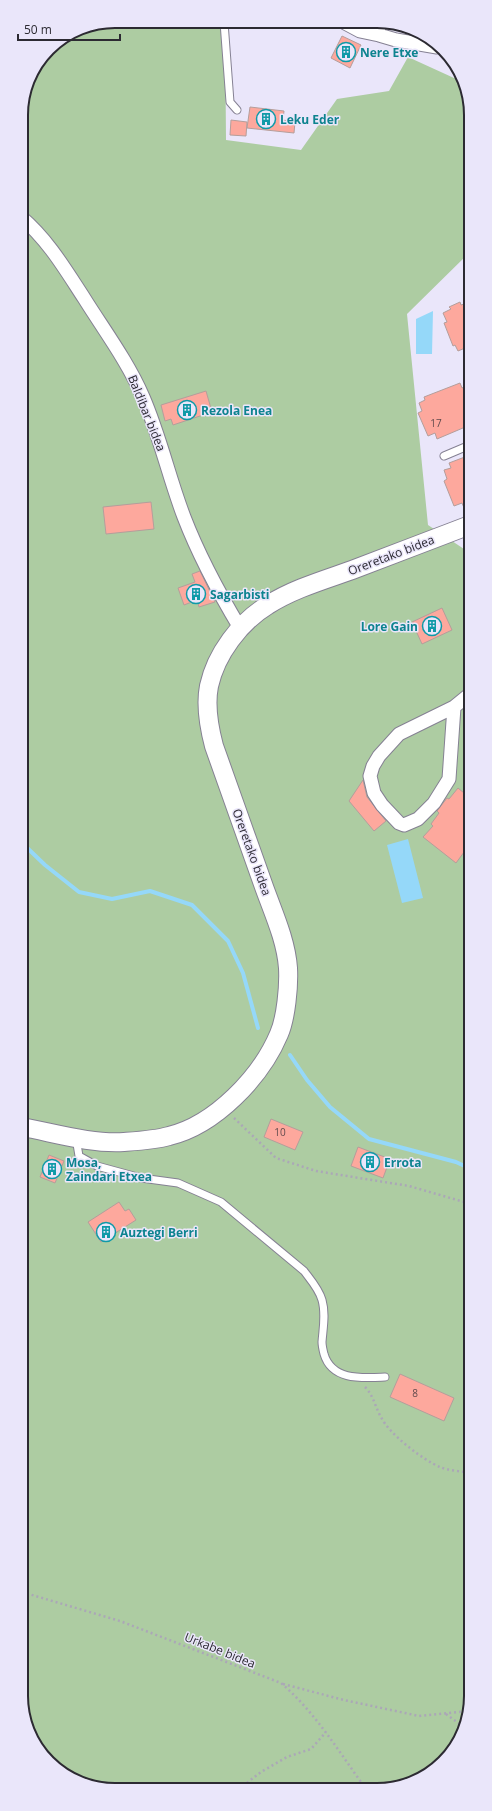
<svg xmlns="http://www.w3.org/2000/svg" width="492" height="1811" viewBox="0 0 492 1811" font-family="'Open Sans',sans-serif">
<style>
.green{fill:#adcca2}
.water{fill:#95d8f9}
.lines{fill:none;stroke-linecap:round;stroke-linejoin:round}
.stream{stroke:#95d8f9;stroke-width:4}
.building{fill:#fda89d;stroke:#b49e9b}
.lane-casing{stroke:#858193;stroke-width:9}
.street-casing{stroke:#858193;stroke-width:15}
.secondary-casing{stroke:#858193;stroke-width:20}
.path{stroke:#aba7b7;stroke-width:2.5;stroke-dasharray:2 3;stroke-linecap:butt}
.lane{stroke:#fff;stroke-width:7}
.street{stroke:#fff;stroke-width:13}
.secondary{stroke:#fff;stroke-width:18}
.labels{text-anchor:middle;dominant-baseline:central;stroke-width:3;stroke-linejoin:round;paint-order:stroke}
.number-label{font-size:10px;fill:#604a4d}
.culture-label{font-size:12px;font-weight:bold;fill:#0d838f;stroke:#eae6fa;text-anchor:start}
.street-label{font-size:12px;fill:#2c2a32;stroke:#eae6fa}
.rim{fill:none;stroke:#2c2a32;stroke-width:2}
</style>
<rect width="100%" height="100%" fill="#eae6fa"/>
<!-- green -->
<path class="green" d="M115,21L225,22L226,140L301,150L337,99L389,91L408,57L454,78L459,77L470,103V252L407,314L428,525L470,553L471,1702L464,1732L447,1758L419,1780L389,1789L97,1788L45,1758L22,1708L21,109L28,79L49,48L79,28Z"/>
<!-- water -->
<path class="water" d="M433,311L432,354H416V319Z
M408,839L423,898L402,903L387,845Z"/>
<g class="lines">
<!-- stream -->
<path class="stream" d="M21,842L45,865L79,892L112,899L150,891L192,905L228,941L243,973L258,1028
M290,1055L307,1080L330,1107L369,1139L456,1162L471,1169"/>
</g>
<!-- building -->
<path class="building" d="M342,36L361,45L350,68L331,58Z
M250,107L284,111L283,120L295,122L294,133L247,128Z
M231,120L247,122L246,136L230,135Z
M460,302L461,305L470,302V346L458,351L455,345L453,346L444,323L447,322L443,313L451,309L449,307Z
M460,383L462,388L466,386L470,395V425L437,439L435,433L428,436L418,413L422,411L419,403L425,400L424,397Z
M206,391L212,412L173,425L171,419L165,421L161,405Z
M470,455V515H467L462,503L454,506L444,481L447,479L444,470L451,468L449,463Z
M151,502L154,529L106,534L103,507Z
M200,571L215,602L199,607L197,600L184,605L178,588L195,582L192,574Z
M442,608L452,630L422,644L412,622Z
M363,780L367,797L386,821L374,831L349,801Z
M458,788L470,798V844L456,863L423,837L433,826L431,824L439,813L437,811L447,798L449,799Z
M271,1119L303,1132L295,1150L264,1137Z
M358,1147L390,1159L383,1178L351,1166Z
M49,1155L64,1161L55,1183L40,1177Z
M119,1202L125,1211L129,1209L136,1220L101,1242L88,1222Z
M400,1374L454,1398L444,1421L390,1397Z"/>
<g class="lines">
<defs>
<path id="lane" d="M224,22L230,102L237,110
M444,456L470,445
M76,1138L79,1156L97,1166L141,1178L178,1183L221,1202L304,1271C310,1279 319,1289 322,1300C326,1314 323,1328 322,1342C322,1346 323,1350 324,1354C332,1381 362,1378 385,1377"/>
<path id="street" d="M345,23L360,31L379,35
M378,23L379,35L396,40L437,47
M21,217C48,240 65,269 84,298C104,330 128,362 143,397C160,436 169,478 184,517C199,556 219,593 240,628
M454,707L449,779L434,803L418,819L404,825L399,823L382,805L374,793L370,776L373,766L379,756L399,734L454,707L470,694"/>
<path id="secondary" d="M22,1127C55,1133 90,1144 124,1142C138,1141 155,1140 169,1136C215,1125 261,1077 279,1034C286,1018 289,986 288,968C286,939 272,910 263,884C247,838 230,792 214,746C209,727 205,706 209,686C216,654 240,622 268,605C293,589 324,580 352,570C391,555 431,540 470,525"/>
</defs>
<!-- lane casing -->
<use href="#lane" class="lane-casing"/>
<!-- street casing -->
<use href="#street" class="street-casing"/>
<!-- secondary casing -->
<use href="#secondary" class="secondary-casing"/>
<!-- path -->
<path class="path" d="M234,1118L276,1158L316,1171L409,1186L471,1204
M365,1387C374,1396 375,1407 381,1417C389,1434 423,1460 440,1467C449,1471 461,1471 471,1473
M22,1592L120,1621L281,1683C316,1713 339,1752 366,1789
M283,1684L344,1700L419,1716L469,1711
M446,1714L465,1728
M239,1789L261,1772L287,1757L311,1749L326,1732"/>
<!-- lane -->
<use href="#lane" class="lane"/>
<!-- street -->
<use href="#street" class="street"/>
<!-- secondary -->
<use href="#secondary" class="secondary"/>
</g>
<!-- icons -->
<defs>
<symbol id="building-ring" viewBox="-11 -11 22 22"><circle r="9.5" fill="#eae6fa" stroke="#0f9aa8" stroke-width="1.5"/><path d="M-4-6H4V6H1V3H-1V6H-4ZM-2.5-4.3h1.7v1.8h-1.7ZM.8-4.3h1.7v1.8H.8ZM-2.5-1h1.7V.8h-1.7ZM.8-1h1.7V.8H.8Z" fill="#0f9aa8"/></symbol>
</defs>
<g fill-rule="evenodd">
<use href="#building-ring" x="335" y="41" width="22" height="22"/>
<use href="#building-ring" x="255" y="108" width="22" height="22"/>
<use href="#building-ring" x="176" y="399" width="22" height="22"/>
<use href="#building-ring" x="185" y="583" width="22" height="22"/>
<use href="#building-ring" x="421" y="615" width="22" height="22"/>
<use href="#building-ring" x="359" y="1151" width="22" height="22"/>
<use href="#building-ring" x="41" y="1158" width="22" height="22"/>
<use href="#building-ring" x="95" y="1221" width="22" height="22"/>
</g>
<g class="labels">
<!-- number labels -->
<g class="number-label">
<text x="436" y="423">17</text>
<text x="280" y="1132">10</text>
<text x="415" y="1393">8</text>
</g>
<!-- culture labels -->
<g class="culture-label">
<text x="360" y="52">Nere Etxe</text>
<text x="280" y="119">Leku Eder</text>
<text x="201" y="410">Rezola Enea</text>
<text x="210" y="594">Sagarbisti</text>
<text x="418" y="626" text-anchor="end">Lore Gain</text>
<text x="66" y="1162">Mosa,<tspan x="66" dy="14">Zaindari Etxea</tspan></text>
<text x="384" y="1162">Errota</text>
<text x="120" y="1232">Auztegi Berri</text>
</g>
<!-- street labels -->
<g class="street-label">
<text transform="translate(147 413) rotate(68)">Baldibar bidea</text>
<text transform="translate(391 555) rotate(-21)">Oreretako bidea</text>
<text transform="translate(252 852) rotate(70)">Oreretako bidea</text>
<text transform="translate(220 1650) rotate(22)">Urkabe bidea</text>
</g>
</g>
<!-- crop -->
<path d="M0 0H492V1811H0ZM115 28H377A87 87 0 0 1 464 115V1696A87 87 0 0 1 377 1783H115A87 87 0 0 1 28 1696V115A87 87 0 0 1 115 28Z" fill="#eae6fa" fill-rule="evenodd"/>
<path class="rim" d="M115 28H377A87 87 0 0 1 464 115V1696A87 87 0 0 1 377 1783H115A87 87 0 0 1 28 1696V115A87 87 0 0 1 115 28Z"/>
<!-- scale -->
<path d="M18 34v6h102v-6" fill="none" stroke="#2c2a32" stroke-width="2"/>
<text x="24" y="34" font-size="12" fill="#2c2a32" stroke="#eae6fa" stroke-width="3" paint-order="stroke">50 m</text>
</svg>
